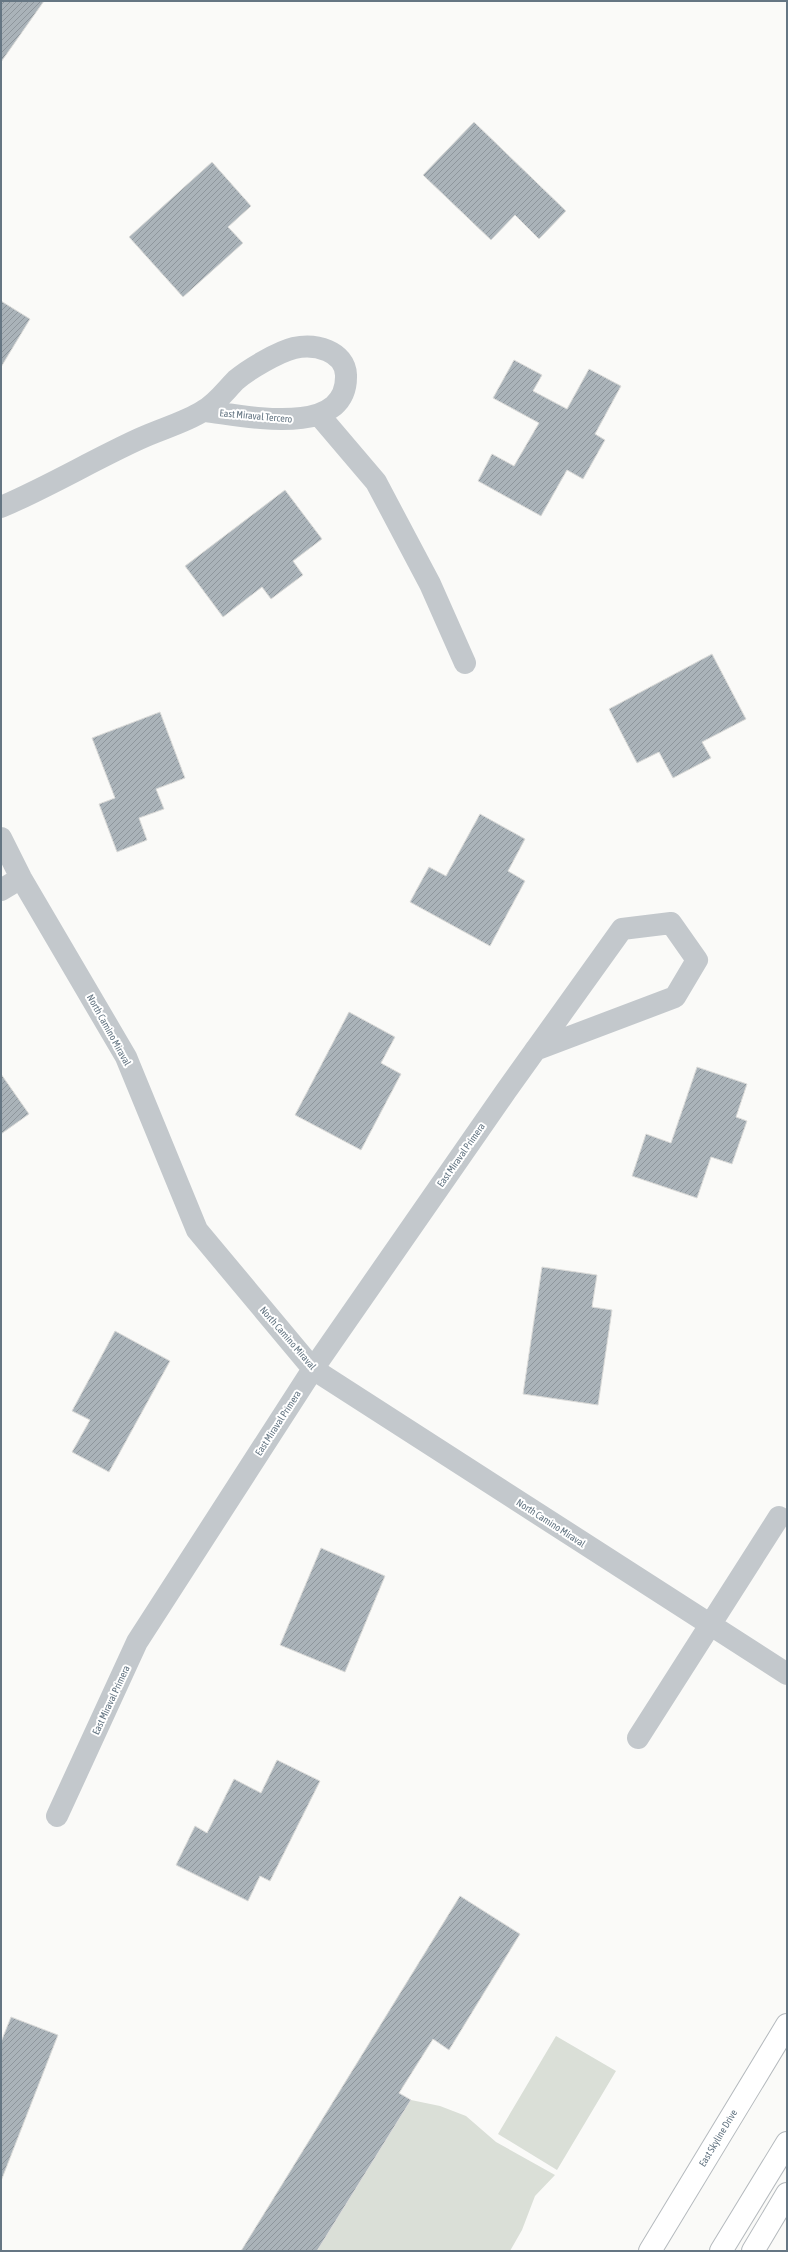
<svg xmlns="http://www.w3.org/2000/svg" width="788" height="2252" viewBox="0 0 788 2252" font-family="'Asap Condensed',sans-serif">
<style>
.garden{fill:#dadfd7}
.building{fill:url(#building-hatch);stroke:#dcdcda}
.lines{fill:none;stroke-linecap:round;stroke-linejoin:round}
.major-casing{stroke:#b5babe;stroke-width:24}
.minor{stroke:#c3c8cc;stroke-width:22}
.major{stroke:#fff;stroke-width:22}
.labels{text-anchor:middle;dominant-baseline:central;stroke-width:4;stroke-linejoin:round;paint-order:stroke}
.street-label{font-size:10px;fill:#657683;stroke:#fff}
</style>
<defs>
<pattern id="building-hatch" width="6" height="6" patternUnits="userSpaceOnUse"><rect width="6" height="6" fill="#aab3b9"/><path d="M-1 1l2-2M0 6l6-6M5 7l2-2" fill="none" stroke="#8e969c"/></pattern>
</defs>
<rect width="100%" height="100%" fill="#fafaf8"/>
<!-- garden -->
<path class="garden" d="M556,2036L616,2071L557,2170L498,2134Z
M411,2100L440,2106L466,2116L496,2142L555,2175L535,2196L522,2230L510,2251H317Z"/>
<!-- building -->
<path class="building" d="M1,1H44L1,62Z
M474,122L566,211L539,239L515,215L491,240L423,175Z
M212,162L251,206L228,227L243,243L183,297L129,237Z
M1,301L30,319L1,367Z
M514,360L542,375L533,391L567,409L589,369L621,386L595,434L605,440L583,479L567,470L541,516L478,481L492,454L514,466L539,423L493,398Z
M285,490L322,539L293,561L303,575L271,599L262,587L223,617L185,566Z
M712,654L746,719L702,742L711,758L673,778L659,752L637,763L609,709Z
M160,712L185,778L156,789L164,809L139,818L147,840L117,852L99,804L115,798L92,738Z
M480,814L525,839L508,871L525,881L490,946L410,902L429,867L446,876Z
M349,1012L395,1037L381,1063L401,1074L361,1150L295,1115Z
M697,1067L747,1084L736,1117L747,1121L732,1164L711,1157L697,1198L632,1176L646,1134L671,1143Z
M1,1074L29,1114L1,1134Z
M542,1267L597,1275L592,1307L612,1310L598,1405L523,1394Z
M115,1331L170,1361L109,1472L72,1452L90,1420L72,1411Z
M321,1548L385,1576L345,1672L280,1645Z
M277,1760L320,1781L270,1881L260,1876L248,1901L176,1865L195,1826L207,1833L234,1779L261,1793Z
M460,1896L520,1934L449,2050L433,2039L399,2093L411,2100L317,2251H241Z
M11,2017L58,2035L1,2181V2042Z"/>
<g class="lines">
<defs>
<path id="major" d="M650,2251L787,2025
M721,2251L787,2143
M753,2251L787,2194"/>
</defs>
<!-- major casing -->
<use href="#major" class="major-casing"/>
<!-- minor -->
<path class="minor" d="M319,415L376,482L430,584L465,663
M1,507C48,487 93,460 139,439C160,429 184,423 203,411C216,404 226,390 236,380C249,369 278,352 294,348C315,343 345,351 346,375C348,440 242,415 204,411
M1,838L21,878L126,1057L197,1230L313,1369L787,1674
M1,890L21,878
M638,1738L779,1517
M57,1816L137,1642L313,1369L506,1091L622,929L671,923L697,960L675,997L535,1050"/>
<!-- major -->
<use href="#major" class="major"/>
</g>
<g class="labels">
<!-- street labels -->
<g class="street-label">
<text transform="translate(256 416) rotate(5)">East Miraval Tercero</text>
<text transform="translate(109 1030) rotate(61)">North Camino Miraval</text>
<text transform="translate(461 1155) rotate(-55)">East Miraval Primera</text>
<text transform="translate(288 1338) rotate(49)">North Camino Miraval</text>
<text transform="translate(278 1423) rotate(-57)">East Miraval Primera</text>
<text transform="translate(551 1523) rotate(33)">North Camino Miraval</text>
<text transform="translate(111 1700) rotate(-65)">East Miraval Primera</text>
<text transform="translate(718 2138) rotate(-59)">East Skyline Drive</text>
</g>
</g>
<!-- border -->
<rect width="788" height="2252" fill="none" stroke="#657683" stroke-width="4"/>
</svg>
